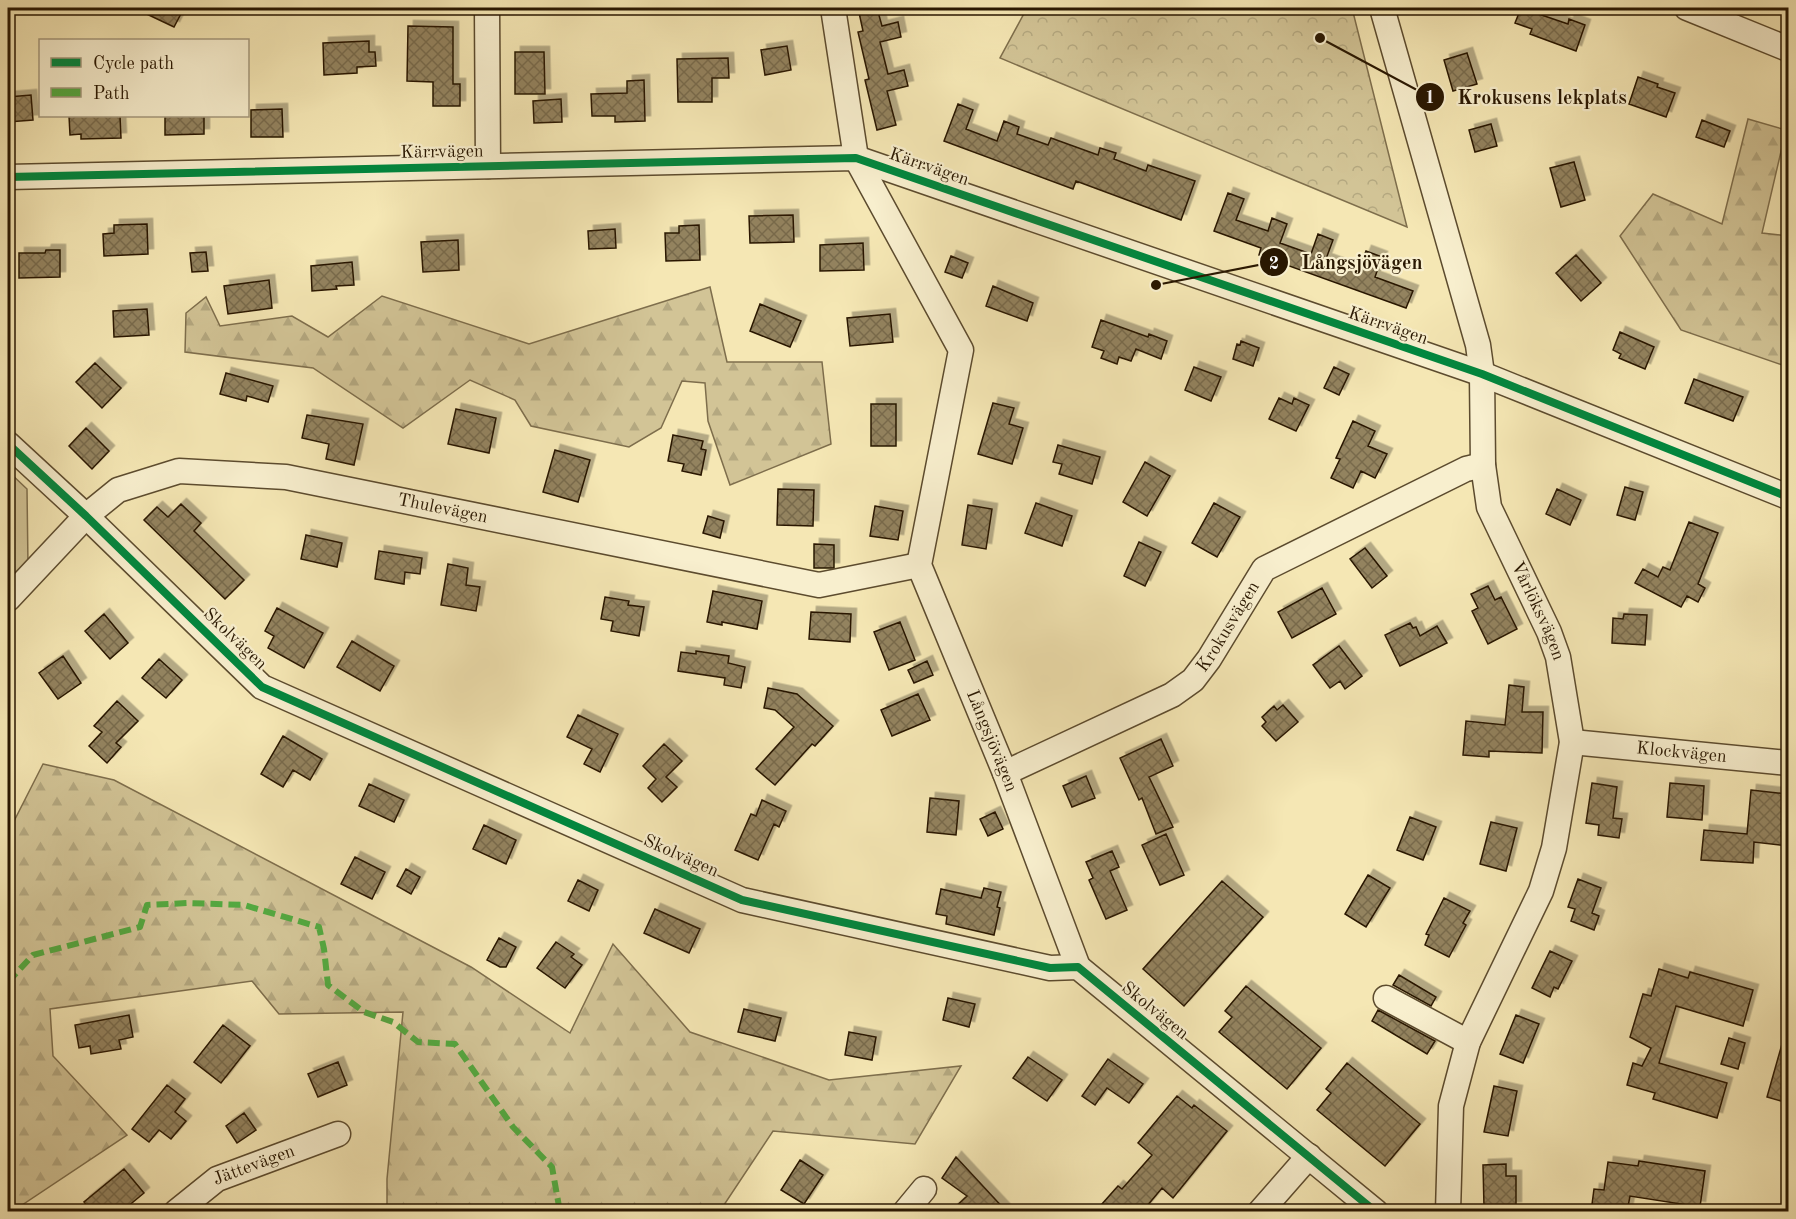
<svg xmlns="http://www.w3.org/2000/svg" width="1796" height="1219" viewBox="0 0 1796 1219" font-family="'Old Standard TT',serif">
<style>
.forest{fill:url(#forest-firs);stroke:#7e6e4c;stroke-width:1.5}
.park{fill:url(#park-crowns);stroke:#7e6e4c;stroke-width:1.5}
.pitch{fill:#d2c496;stroke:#7e6e4c;stroke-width:1.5}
.building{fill:url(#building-cross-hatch);stroke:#291701;stroke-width:1.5;filter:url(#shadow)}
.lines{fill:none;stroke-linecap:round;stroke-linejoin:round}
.minor-casing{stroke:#5c4b2e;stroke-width:27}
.minor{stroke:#f8efce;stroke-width:24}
.quiet{stroke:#53a940;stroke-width:6;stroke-dasharray:12 6;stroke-linecap:butt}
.cycleway-casing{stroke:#f8efce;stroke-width:11}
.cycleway{stroke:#00873e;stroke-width:8}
.labels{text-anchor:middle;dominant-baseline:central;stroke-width:4.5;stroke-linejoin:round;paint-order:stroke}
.street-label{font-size:18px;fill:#291701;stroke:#f8efce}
.leader{fill:none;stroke:#291701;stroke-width:2}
.callout-dot{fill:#291701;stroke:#f8efce;stroke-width:2}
.mark-label{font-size:18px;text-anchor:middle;font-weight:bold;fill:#fff}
.callout-label{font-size:20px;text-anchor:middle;font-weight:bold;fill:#291701;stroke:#f8efce;stroke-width:4.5;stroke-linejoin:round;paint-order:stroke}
</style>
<defs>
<pattern id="forest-firs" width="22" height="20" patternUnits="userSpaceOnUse" patternTransform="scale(1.5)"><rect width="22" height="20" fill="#d2c496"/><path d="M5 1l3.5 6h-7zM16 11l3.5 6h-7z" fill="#b4a880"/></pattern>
<pattern id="park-crowns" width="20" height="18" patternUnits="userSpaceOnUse" patternTransform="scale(1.5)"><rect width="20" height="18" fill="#d2c496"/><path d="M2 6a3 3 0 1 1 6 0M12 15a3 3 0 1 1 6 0" fill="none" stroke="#b4a880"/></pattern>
<pattern id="building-cross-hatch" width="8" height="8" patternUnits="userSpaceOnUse" patternTransform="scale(1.5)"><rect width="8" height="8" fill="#93835e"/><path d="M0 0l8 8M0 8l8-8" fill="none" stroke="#786a4b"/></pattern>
<filter id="shadow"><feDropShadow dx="5.5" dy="-5.5" stdDeviation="0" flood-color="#0004"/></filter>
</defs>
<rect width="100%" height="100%" fill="#f5e7b4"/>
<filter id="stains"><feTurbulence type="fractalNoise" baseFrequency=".00333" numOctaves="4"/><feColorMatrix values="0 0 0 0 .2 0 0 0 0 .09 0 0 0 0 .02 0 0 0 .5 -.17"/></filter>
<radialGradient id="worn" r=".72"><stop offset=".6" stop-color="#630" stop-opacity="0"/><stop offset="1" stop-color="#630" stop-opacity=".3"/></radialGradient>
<!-- forest -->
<path class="forest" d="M1748,119L1786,130L1762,233L1788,236V367L1681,330L1620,236L1653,194L1722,224Z
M710,287L727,362H822L831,444L730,485L708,421L705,383L682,381L661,428L629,447L531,426L515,400L470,380L403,428L313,368L185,352L186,313L206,297L220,326L292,316L328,337L382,296L529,344Z
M43,764L114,780L471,967L570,1033L613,944L690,1032L829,1080L961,1066L915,1144L773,1131L720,1211H387V1179L403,1012L279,1014L252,981L50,1009L53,1056L127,1135L13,1211H8V833Z"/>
<!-- park -->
<path class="park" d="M1027,8H1352L1407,227L1000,58Z"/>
<!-- pitch -->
<path class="pitch" d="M8,471L27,489L28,566L8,584Z"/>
<!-- building -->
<path class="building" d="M134,8H184L174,27Z
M858,8H877L882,26L898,22L901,37L880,42L888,74L904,70L908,86L887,91L896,125L877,130L865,80L869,79L858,32L863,31Z
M1521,8L1568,24L1569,19L1585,25L1576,51L1530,34L1532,29L1515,23Z
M408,26L453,27V84H460V106H433V82L407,81Z
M369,41V52H375L376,66L357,67V73L324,75L323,43Z
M787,46L791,70L765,75L761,50Z
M515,52H544L545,94H515Z
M1467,53L1477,84L1453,91L1444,60Z
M728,58L729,78H712V102H678L677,59Z
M1638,77L1658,84L1657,87L1675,93L1666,117L1629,104Z
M644,80L645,121L615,122V116H592L591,94L627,93V81Z
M31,95L33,120L8,122V97Z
M561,99L562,122L534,123L533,101Z
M958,104L973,110L966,129L997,141L1004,121L1019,127L1017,134L1048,145L1051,138L1098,155L1100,148L1116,153L1114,159L1146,171L1148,165L1195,181L1181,220L1076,181L1073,189L944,141Z
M282,109L283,137H251V110Z
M69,116H120L121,138L81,139V134L70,135Z
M165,116H204V134L165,135Z
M1702,120L1730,131L1724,147L1696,137Z
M1491,124L1497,146L1475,152L1469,130Z
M1574,162L1585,200L1561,207L1550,168Z
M1228,193L1244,199L1236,220L1268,231L1272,218L1287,224L1280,243L1311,254L1318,234L1333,240L1326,259L1358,271L1366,251L1382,257L1375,277L1413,291L1406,308L1259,255L1261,248L1214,231Z
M793,215L794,242L750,243L749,216Z
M147,224L148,254L104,256L103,234L114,233V225Z
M699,225L700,260L666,261L665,233H679V226Z
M615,229L616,248L589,249L588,231Z
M458,240L459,270L423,272L421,242Z
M863,243L864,270L820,271V245Z
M46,250H60V277L19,278V253H45Z
M206,252L208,271L192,272L190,253Z
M1576,255L1601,283L1581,301L1556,273Z
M951,256L968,263L962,278L945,272Z
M352,262L354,285L336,286L337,289L312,291L311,266Z
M269,280L272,308L228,314L224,286Z
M993,286L1033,303L1027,321L986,306Z
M760,304L801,321L790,347L750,331Z
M147,309L149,335L114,337L113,311Z
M890,314L893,342L850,346L847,318Z
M1101,320L1148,337L1149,334L1167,341L1161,359L1136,349L1131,361L1119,357L1117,364L1101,358L1104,351L1092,347Z
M1620,332L1654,347L1645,369L1619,358L1621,354L1613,350Z
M1241,341L1259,348L1253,366L1233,359L1237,344L1240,345Z
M95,363L121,388L102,408L76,382Z
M1194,367L1221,377L1211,401L1185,390Z
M1334,367L1349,374L1339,395L1324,388Z
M226,373L273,386L268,402L247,396L246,401L220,394Z
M1694,379L1743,397L1733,421L1685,403Z
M1279,398L1292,404L1294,398L1309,405L1296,431L1269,419Z
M993,403L1014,408L1009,424L1023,428L1012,464L978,454Z
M871,404H896V446H871Z
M456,409L496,418L489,453L448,444Z
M307,415L363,424L354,465L326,459L329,444L302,438Z
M1353,421L1375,431L1368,446L1387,454L1375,478L1361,471L1353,488L1331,478L1340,459L1336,458Z
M86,428L109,451L92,469L69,446Z
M673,435L703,441L701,449L706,450L701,475L682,471L684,464L668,461Z
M1058,445L1100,457L1092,484L1059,474L1062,464L1053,462Z
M555,450L590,460L578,502L543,492Z
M1145,462L1170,476L1147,516L1123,502Z
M1625,487L1643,492L1635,520L1617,515Z
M778,489L814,490L813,526L777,525Z
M1557,489L1581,500L1570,525L1546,514Z
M1036,503L1072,516L1062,546L1025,533Z
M1214,503L1240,517L1217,557L1192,543Z
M181,504L201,523L194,531L244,580L225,599L144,520L157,507L168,517Z
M968,505L992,509L986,549L962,545Z
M875,506L903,511L898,540L870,536Z
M708,516L724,521L720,538L703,533Z
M1689,522L1718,533L1698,584L1705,588L1698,602L1687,596L1681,607L1635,583L1643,569L1658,577L1663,567L1670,570Z
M306,535L342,543L337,567L301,559Z
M1139,542L1161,552L1145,586L1124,576Z
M814,544L834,545V568H814Z
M1365,548L1387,576L1372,588L1350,559Z
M379,551L422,558L420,574L405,572L404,584L375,579Z
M448,564L468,568L466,585L480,587L476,611L441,605Z
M1488,586L1495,600L1501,597L1517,629L1488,644L1472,611L1478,608L1471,594Z
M1322,588L1336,614L1292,638L1278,612Z
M713,591L762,601L757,629L722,622V625L707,622Z
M605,597L629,601L628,605L644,607L639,636L611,631L613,621L601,619Z
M277,608L323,633L304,668L268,648L274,636L265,631Z
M811,612L851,614L850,642L809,639Z
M104,614L128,643L110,659L85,631Z
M1624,614L1647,615L1645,645L1612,643L1613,618L1623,619Z
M900,622L915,660L889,670L874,632Z
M1410,623L1413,628L1416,627L1420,636L1437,626L1447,643L1400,666L1385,635Z
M352,641L394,666L380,691L337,667Z
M1339,646L1362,676L1345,689L1340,681L1330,688L1313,665Z
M696,651L729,656L728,663L745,667L741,688L724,685L725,678L678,671L681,652L696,654Z
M63,656L81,683L58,699L39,673Z
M159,659L182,680L166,698L142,678Z
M927,661L933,675L914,683L908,670Z
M1509,685L1524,687L1522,712H1543L1542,753L1489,751V757L1463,755L1466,721L1505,725Z
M768,688L797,694L833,726L815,746L812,744L775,785L756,769L794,727L775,710L764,708Z
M918,694L930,720L892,736L881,710Z
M117,701L138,721L116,743L121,747L107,763L89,746L102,732L94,726Z
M1283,705L1298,722L1276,741L1262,726L1266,722L1262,717L1274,706L1277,710Z
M578,715L618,734L600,772L584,764L592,749L567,737Z
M283,736L322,759L310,780L293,770L283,787L261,774Z
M1161,739L1173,766L1149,777L1173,827L1156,834L1142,798L1139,800L1120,758Z
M664,744L682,761L666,777L677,787L662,802L648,788L656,779L643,766Z
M1086,776L1095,798L1072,807L1063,786Z
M1592,783L1617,787L1613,818L1622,819L1619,838L1598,835L1599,825L1586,823Z
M1670,783L1704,786L1702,820L1667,817Z
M369,784L404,800L394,822L359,806Z
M1751,790L1788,794V846L1754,842L1753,863L1701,860L1704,830L1747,834Z
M930,798L959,801L956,835L927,832Z
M762,800L786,811L779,827L774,824L758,860L735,850L751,814L756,816Z
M995,812L1003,829L988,836L980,819Z
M1410,817L1436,827L1423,860L1397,850Z
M1491,822L1517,828L1506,871L1480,864Z
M484,825L516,840L506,864L473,849Z
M1166,834L1184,875L1160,885L1142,845Z
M1112,851L1119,867L1110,871L1127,910L1106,919L1089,880L1093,878L1086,862Z
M355,857L385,872L372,899L341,884Z
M406,869L420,877L411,894L397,886Z
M1368,875L1390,888L1366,927L1345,914Z
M1578,879L1601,888L1592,913L1599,916L1594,930L1571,921L1575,909L1568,907Z
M578,880L598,890L589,911L568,901Z
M1222,881L1263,917L1184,1006L1143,969Z
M984,888L1001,892L997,907L1000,908L994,935L946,924L947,916L936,914L941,889L981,898Z
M1444,898L1470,911L1463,923L1466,925L1449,957L1425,945L1429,935L1426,934Z
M655,909L700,929L689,953L644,933Z
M499,938L516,947L506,967H500L487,960Z
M556,942L574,954L571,957L582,965L565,988L537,968Z
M1550,951L1572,961L1558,989L1554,987L1550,997L1532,988Z
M1659,969L1688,978L1690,972L1753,990L1743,1026L1676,1006L1659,1063L1727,1083L1717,1118L1653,1099L1655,1093L1627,1085L1633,1063L1642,1066L1651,1048L1630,1037L1643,994L1651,996Z
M1399,975L1436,997L1431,1006L1393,985Z
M1246,986L1321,1048L1287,1089L1219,1032L1232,1017L1225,1011Z
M948,998L975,1004L969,1027L943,1020Z
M744,1009L781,1018L775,1041L738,1032Z
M1378,1010L1435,1041L1427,1054L1372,1021Z
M129,1015L133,1037L119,1040L121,1049L91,1054L90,1046L79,1048L75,1025Z
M1516,1015L1539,1024L1523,1063L1500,1054Z
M223,1025L250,1046L221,1083L194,1062Z
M849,1032L876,1037L872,1060L845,1055Z
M1784,1037L1788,1038V1103L1767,1097Z
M1729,1038L1745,1043L1738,1069L1721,1064Z
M1028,1057L1062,1080L1047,1101L1013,1078Z
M1108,1059L1143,1084L1129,1103L1107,1088L1095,1105L1082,1096Z
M338,1062L347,1085L318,1097L308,1074Z
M1347,1063L1420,1124L1385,1166L1317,1110L1331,1093L1326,1089Z
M167,1085L185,1099L175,1112L186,1121L171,1139L159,1130L149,1142L132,1129Z
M1494,1086L1517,1091L1508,1136L1484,1132Z
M1177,1096L1192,1108L1194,1105L1227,1131L1173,1198L1162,1188L1142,1212H1111L1102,1204L1118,1186L1122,1189L1152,1155L1138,1143Z
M244,1113L256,1130L237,1143L226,1126Z
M956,1157L1007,1212H950L967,1196L942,1178Z
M800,1160L823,1175L804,1204L781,1190Z
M1639,1161L1705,1171L1700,1207L1630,1196L1627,1212H1591L1594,1189L1604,1190L1608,1162L1638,1166Z
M1506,1164V1176H1516V1207H1484L1483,1165Z
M124,1169L144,1193L121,1212H91L84,1202Z"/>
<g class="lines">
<defs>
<g id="minor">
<path d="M487,8L488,166"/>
<path id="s1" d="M833,8L856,158L961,350L919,565L1005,773L1078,967"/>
<path id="s2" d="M1382,8L1478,345L1482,374L1483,465L1489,507L1549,632L1558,657L1572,742L1554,848L1541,891L1468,1042L1451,1106L1448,1212"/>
<path d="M1687,8L1788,49"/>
<path d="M8,177L856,158L1482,374L1788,497"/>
<path d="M8,444L86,516L262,687L742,900L1050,968L1078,967L1376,1212"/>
<path id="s3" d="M8,599L86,516L118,490L179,471L286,477L819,585L919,565"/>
<path id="s4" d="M1572,742L1788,763"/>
<path id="s5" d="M1005,773L1172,695L1193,680L1209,659L1264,569L1466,469L1483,465"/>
<path d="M1386,998L1468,1042"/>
<path id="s6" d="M176,1212L217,1179L338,1134"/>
<path d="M905,1212L924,1189"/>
<path d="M1260,1212L1309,1156"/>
</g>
</defs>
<!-- minor casing -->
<use href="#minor" class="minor-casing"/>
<!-- minor -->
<use href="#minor" class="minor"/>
<!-- quiet -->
<path class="quiet" d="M8,982L33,955L140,927L147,905L188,903L244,905L319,927L324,949L328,985L364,1012L393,1022L418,1042L455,1044L513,1127L552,1167L560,1212"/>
<defs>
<path id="cycleway" d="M8,177L856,158L1482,374L1788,497
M8,444L86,516L262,687L742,900L1050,968L1078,967L1376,1212"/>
</defs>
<!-- cycleway casing -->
<use href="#cycleway" class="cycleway-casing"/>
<!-- cycleway -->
<use href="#cycleway" class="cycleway"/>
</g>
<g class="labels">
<!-- street labels -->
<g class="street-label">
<text transform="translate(442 152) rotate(-1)">Kärrvägen</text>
<text transform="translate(929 167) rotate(19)">Kärrvägen</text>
<text transform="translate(1388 326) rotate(19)">Kärrvägen</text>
<text stroke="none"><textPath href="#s3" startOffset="486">Thulevägen</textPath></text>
<text stroke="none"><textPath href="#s2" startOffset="628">Vårlöksvägen</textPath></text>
<text stroke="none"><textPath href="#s5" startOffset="274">Krokusvägen</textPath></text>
<text transform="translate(235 639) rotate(44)">Skolvägen</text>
<text stroke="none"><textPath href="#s1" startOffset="780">Långsjövägen</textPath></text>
<text stroke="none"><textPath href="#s4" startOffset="110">Klockvägen</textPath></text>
<text transform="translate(681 856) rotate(24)">Skolvägen</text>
<text transform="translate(1155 1011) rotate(39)">Skolvägen</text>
<text stroke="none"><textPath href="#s6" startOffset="92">Jättevägen</textPath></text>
</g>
</g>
<!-- callouts -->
<path class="leader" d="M1320 38L1430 97M1156 285L1274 262"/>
<g class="callout-dot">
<circle cx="1320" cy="38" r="6"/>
<circle cx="1156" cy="285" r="6"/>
<circle cx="1430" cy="97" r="15"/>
<circle cx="1274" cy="262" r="15"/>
</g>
<g class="mark-label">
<text x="1430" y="103">1</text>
<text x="1274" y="269">2</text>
</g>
<g class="callout-label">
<text x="1542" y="104">Krokusens lekplats</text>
<text x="1362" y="269">Långsjövägen</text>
</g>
<!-- margin -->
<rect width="1796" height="1219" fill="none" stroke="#f5e7b4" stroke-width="30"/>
<rect x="9" y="9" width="1778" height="1201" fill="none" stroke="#291701" stroke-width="3"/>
<rect x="15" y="15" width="1766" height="1189" fill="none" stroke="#291701" stroke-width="1.5"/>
<!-- legend -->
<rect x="39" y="39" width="210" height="78" fill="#f8efce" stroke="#a5997c" stroke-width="1.5"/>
<rect x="51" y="58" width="30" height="9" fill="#00873e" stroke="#a5997c" stroke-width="1.5"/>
<text x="93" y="69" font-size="18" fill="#291701">Cycle path</text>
<rect x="51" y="88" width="30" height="9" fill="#53a940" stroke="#a5997c" stroke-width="1.5"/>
<text x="93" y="99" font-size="18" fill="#291701">Path</text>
<rect width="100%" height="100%" filter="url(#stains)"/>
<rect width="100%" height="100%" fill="url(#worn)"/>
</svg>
